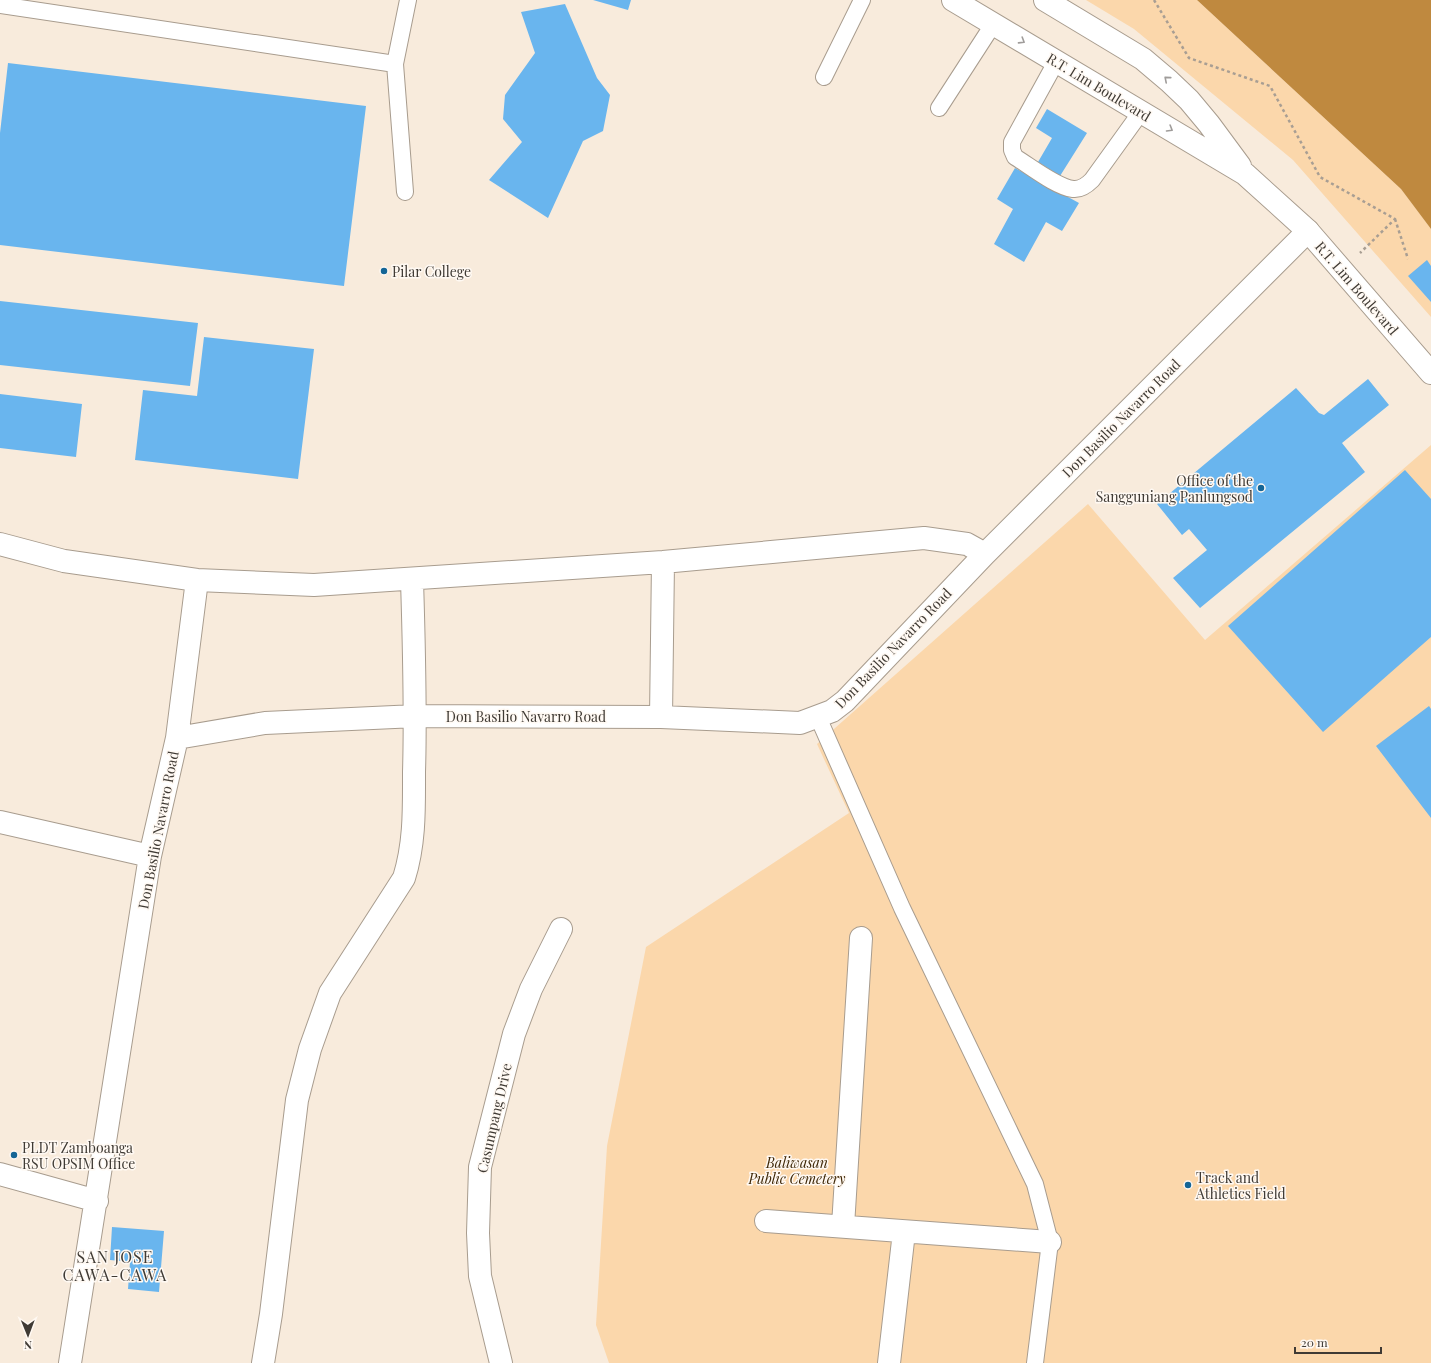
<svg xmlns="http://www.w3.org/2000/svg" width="1431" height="1363" viewBox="0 0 1431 1363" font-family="'Playfair Display',serif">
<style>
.green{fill:#fbd7ab}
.water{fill:#bf893f}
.building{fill:#69b5ee}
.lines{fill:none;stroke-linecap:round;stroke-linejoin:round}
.lane-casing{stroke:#a89c8e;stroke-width:18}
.street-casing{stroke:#a89c8e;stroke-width:24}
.secondary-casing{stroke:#a89c8e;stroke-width:24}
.path{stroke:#a89e93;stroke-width:2.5;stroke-dasharray:3 3;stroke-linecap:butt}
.lane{stroke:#fff;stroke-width:16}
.street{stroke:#fff;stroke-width:22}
.secondary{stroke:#fff;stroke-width:22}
.oneway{stroke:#9f9c9a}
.poi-dot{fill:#146596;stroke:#fff9f3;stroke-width:1.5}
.labels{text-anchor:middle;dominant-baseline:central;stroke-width:3;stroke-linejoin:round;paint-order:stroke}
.street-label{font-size:14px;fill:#3f3a34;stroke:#fff9f3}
.poi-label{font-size:14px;fill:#3f3a34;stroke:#fff9f3;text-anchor:start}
.park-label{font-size:14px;font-style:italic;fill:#3f2807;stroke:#fff9f3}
.quarter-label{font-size:16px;letter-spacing:1px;fill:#3f3a34;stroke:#fff9f3}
</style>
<rect width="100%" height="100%" fill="#f8ebdc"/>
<!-- green -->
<path class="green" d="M1086,0H1197L1401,189L1431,229V317L1293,160L1134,29Z
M1431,445V1363H609L596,1325L607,1146L646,947L849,813L817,744L1088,504L1205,640Z"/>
<!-- water -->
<path class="water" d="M1197,0H1431V229L1401,189Z"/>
<!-- building -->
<path class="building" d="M593,0H631L628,10Z
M565,4L597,78L610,95L603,131L583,141L548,218L489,180L522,142L503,119L505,95L535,53L521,12Z
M8,63L366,106L344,286L0,245V133Z
M1047,109L1087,133L1060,176L1038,162L1052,138L1036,128Z
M1015,168L1079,203L1062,231L1046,222L1024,262L994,244L1013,209L997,199Z
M1427,260L1431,266V302L1408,276Z
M0,301L198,323L190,386L0,365Z
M204,337L314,349L298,479L135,460L143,390L197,396Z
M1368,379L1389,405L1342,443L1365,472L1200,608L1173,578L1207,550L1189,529L1182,535L1157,504L1296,388L1319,413L1324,415Z
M0,394L82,404L76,457L0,448Z
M1405,470L1431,499V637L1323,732L1228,626Z
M1429,706L1431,709V818L1376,746Z
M112,1227L164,1231L159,1292L128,1289L130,1262L110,1260Z"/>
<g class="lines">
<defs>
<path id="lane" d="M0,5L395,64
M1056,62L1012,142V150L1015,157C1030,166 1056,187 1073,189C1081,190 1087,185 1092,180L1141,112
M824,77L862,0
M939,108L994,23
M405,192L395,64L408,0
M818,717L902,908L1035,1184L1050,1242L1035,1363"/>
<path id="street" d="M0,544L64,561L197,580L314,585L663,562L924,538L967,544L985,554
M661,717L663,562
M177,738L197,580
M0,822L150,856
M0,1174L97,1201
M766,1221L1050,1242
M843,1226L861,938
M70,1363L150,856L177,738L265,723L416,716L661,717L800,723L832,711L845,701L985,554L1308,231
M263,1363L271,1314L297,1100L310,1049L330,993L404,878C415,843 414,808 414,772C416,708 414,644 412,580
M501,1363L480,1276L478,1233L480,1167L514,1034L531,989L561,929
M889,1363L904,1232"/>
<path id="secondary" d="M953,0L1245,174L1308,231L1431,373
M1045,0L1143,59L1169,81L1189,100L1209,124L1240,166"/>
</defs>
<!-- lane casing -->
<use href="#lane" class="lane-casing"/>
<!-- street casing -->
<use href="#street" class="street-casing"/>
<!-- secondary casing -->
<use href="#secondary" class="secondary-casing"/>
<!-- path -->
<path class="path" d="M1154,0L1189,58L1270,86L1320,177L1395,219L1360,253
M1395,219L1408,259"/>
<!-- lane -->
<use href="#lane" class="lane"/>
<!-- street -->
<use href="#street" class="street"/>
<!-- secondary -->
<use href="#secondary" class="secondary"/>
</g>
<!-- one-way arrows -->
<defs><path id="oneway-chevron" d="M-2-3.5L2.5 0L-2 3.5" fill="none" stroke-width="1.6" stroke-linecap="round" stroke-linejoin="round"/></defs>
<g class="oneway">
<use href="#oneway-chevron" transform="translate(1022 41) rotate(32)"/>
<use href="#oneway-chevron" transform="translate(1167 79) rotate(-139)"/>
<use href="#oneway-chevron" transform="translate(1170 129) rotate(31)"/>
</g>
<!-- markers -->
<g class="poi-dot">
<circle cx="384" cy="271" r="4"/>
<circle cx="1261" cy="488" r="4"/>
<circle cx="14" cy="1155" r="4"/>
<circle cx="1188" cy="1185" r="4"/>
</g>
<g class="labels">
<!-- street labels -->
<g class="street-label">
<text transform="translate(1099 87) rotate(31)">R.T. Lim Boulevard</text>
<text transform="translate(1357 288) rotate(49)">R.T. Lim Boulevard</text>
<text transform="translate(1121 418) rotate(-45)">Don Basilio Navarro Road</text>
<text transform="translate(893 648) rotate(-46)">Don Basilio Navarro Road</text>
<text x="526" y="716">Don Basilio Navarro Road</text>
<text transform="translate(158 830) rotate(-79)">Don Basilio Navarro Road</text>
<text transform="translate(494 1118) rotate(-77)">Casumpang Drive</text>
</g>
<!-- poi labels -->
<g class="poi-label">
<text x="392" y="271">Pilar College</text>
<text x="1253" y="480" text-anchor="end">Office of the<tspan x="1253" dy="16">Sangguniang Panlungsod</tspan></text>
<text x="22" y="1147">PLDT Zamboanga<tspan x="22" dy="16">RSU OPSIM Office</tspan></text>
<text x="1196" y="1177">Track and<tspan x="1196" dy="16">Athletics Field</tspan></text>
</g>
<!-- park labels -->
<g class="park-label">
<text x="797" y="1162">Baliwasan<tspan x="797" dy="16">Public Cemetery</tspan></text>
</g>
<!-- quarter labels -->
<g class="quarter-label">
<text x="115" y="1256">SAN JOSE<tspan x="115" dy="18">CAWA-CAWA</tspan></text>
</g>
</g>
<!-- north arrow -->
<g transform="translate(28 1335) rotate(179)" stroke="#fff9f3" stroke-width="3" paint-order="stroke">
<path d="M0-3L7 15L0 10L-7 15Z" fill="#3f3a34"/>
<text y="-6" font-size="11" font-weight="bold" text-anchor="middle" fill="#3f3a34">N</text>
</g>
<!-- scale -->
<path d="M1295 1347v6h86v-6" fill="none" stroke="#3f3a34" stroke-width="2"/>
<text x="1301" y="1347" font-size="12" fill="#3f3a34" stroke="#fff9f3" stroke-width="3" paint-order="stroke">20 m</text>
</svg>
